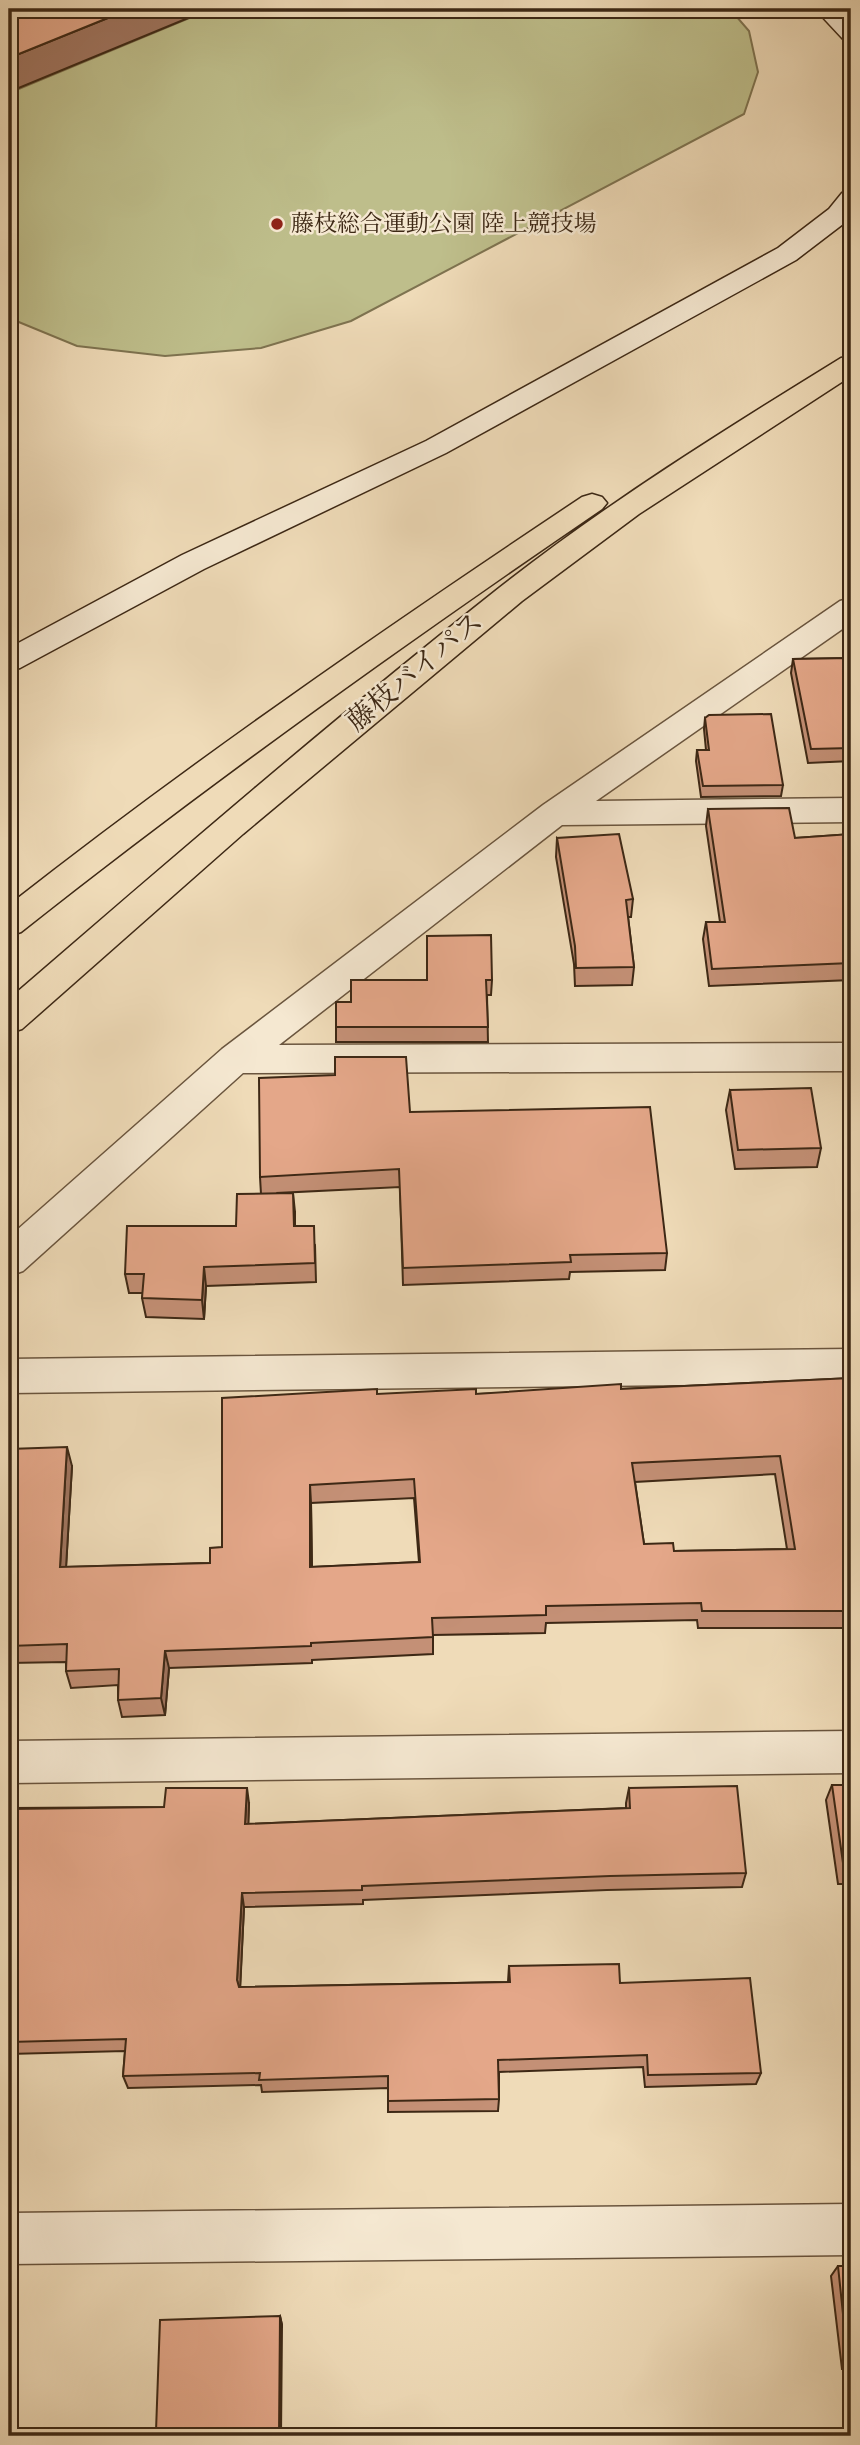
<svg xmlns="http://www.w3.org/2000/svg" width="860" height="2445" viewBox="0 0 860 2445" font-family="'Old Standard TT','Noto Serif JP',serif">
<style>
.green{fill:#bebe8b;stroke:#7e7350;stroke-width:2}
.lines{fill:none;stroke-linecap:round;stroke-linejoin:round}
.street-casing{stroke:#6a553e;stroke-width:3}
.secondary-casing{stroke:#3d2815;stroke-width:3}
.highway-casing{stroke:#3d2815;stroke-width:3}
.street{fill:#f5e8d1;fill-rule:evenodd}
.secondary{fill:#f5e8d1;fill-rule:evenodd}
.highway{fill:#efdbb8;fill-rule:evenodd}
.wall{fill:#c49076;stroke:#3d2815;stroke-width:2;fill-rule:evenodd}
.shaded-wall{fill:#a07560;stroke:#3d2815;stroke-width:2}
.building{fill:#e4a789;stroke:#3d2815;stroke-width:2;fill-rule:evenodd}
.poi-dot{fill:#8f2418;stroke:#f5e8d1;stroke-width:2.5}
.labels{text-anchor:middle;dominant-baseline:central;stroke-width:5;stroke-linejoin:round;paint-order:stroke}
.far-poi-label{font-size:23px;fill:#3d2815;stroke:#f5e8d1;text-anchor:start}
.street-label{font-size:28px;fill:#3d2815;stroke:#f5e8d1}
</style>
<rect width="100%" height="100%" fill="#efdbb8"/>
<filter id="stains"><feTurbulence type="fractalNoise" baseFrequency=".00286" numOctaves="4"/><feColorMatrix values="0 0 0 0 .2 0 0 0 0 .09 0 0 0 0 .02 0 0 0 .5 -.17"/></filter>
<radialGradient id="worn" r=".72"><stop offset=".6" stop-color="#630" stop-opacity="0"/><stop offset="1" stop-color="#630" stop-opacity=".3"/></radialGradient>
<!-- green -->
<path class="green" d="M211,9H730L749,31L758,72L744,114L351,321L261,348L165,356L77,346L9,318V93Z"/>
<g class="lines">
<defs>
<path id="street" d="M851,598V623L596,801L851,798V822L562,825L279,1045L851,1043V1071L243,1073L23,1271L9,1276V1237L222,1049L543,805L840,601Z
M851,1349V1383L9,1393V1359Z
M851,1731V1773L9,1783V1741Z
M851,2204V2255L9,2264V2213Z"/>
<path id="secondary" d="M815,9H840L851,21V41L843,39Z
M851,190V215L847,221L796,260L446,453L204,569L20,668L9,671V648L182,555L426,441L778,248L829,209L842,193Z"/>
<path id="highway" d="M851,356V376L639,514L522,601L243,834L22,1029L9,1033V999C170,860 332,720 499,588C607,503 724,430 841,358Z
M592,494L602,497L607,503L602,509C404,644 209,783 21,932L9,936V905C194,760 387,627 582,497Z"/>
</defs>
<!-- street casing -->
<use href="#street" class="street-casing"/>
<!-- secondary casing -->
<use href="#secondary" class="secondary-casing"/>
<!-- highway casing -->
<use href="#highway" class="highway-casing"/>
<!-- street -->
<use href="#street" class="street"/>
<!-- secondary -->
<use href="#secondary" class="secondary"/>
<!-- highway -->
<use href="#highway" class="highway"/>
</g>
<!-- wall -->
<path class="wall" d="M849,624H851V761L808,763L791,673L793,659L851,658L846,638Z
M705,718L783,785L781,796L701,797L696,761L697,750H706L704,729Z
M708,809L795,838L851,834V980L709,986L703,939L706,922H720L706,826Z
M557,838L633,899L631,917H628L634,967L632,985L575,986L574,964L556,857Z
M351,980H492L491,995H487L488,1042H336V1027L351,1002Z
M730,1090L821,1148L817,1167L735,1169L726,1110Z
M410,1112L667,1253L665,1270L570,1272L569,1279L403,1285L400,1187L278,1193L295,1212V1226L315,1245L316,1282L206,1286L204,1319L146,1317L142,1298L143,1293H129L125,1274L236,1226L261,1194L260,1177Z
M851,1378V1628H698L697,1620L546,1623L545,1633L433,1635V1654L312,1660V1663L169,1668L165,1715L122,1717L118,1700V1685L71,1688L66,1671V1662L9,1663V1449L72,1466L66,1567L210,1563L222,1547L377,1394H476L621,1389ZM775,1474L787,1549L674,1551L644,1544L635,1482ZM414,1498L419,1562L312,1567L311,1503Z
M9,1774L13,1786L11,1808L164,1807L249,1803L248,1824L626,1808V1803L629,1788L746,1873L742,1887L607,1890L363,1900V1904L244,1907L240,1987L508,1982L509,1966L620,1983L761,2073L756,2084L645,2087L643,2067L499,2072V2099L498,2111L388,2112V2088L262,2092L261,2085L128,2088L123,2076L125,2051L9,2054Z
M832,1785H851V1884H838L826,1800Z
M838,2266H851V2369H842L831,2276Z
M280,2316L282,2325L230,2435L159,2436L156,2431Z"/>
<!-- shaded-wall -->
<path class="shaded-wall" d="M130,9H210L9,92V58Z
M293,1193L295,1212V1245L294,1226Z
M204,1267L206,1286L204,1319L202,1300Z
M67,1447L72,1466L65,1585L60,1567Z
M310,1485L311,1503L312,1585L310,1567Z
M165,1651L169,1668L165,1715L161,1698Z
M9,1774L13,1786L9,1823Z
M247,1788L249,1803L248,1839L245,1824Z
M242,1893L244,1907L240,1992L237,1980Z
M280,2316L282,2325L281,2436H279Z"/>
<!-- building -->
<path class="building" d="M9,9H130L9,58Z
M851,658V748L811,749L793,659Z
M771,714L783,785L703,786L697,750H709L705,718L709,715Z
M789,808L795,838L851,834V963L712,969L706,922H725L708,809Z
M619,834L633,899L626,900L634,967L576,968L575,946L557,838Z
M491,935L492,980H486L488,1027H336V1002H351V980H427V936Z
M335,1057H406L410,1112L650,1107L667,1253L570,1255L571,1262L403,1268L399,1169L260,1177L259,1078L335,1075Z
M811,1088L821,1148L738,1150L730,1090Z
M293,1193L294,1226H314L315,1263L204,1267L202,1300L142,1298L144,1274H125L127,1226H236L237,1194Z
M851,1378V1611H702L701,1603L546,1606V1615L432,1618L433,1637L311,1643V1646L165,1651L161,1698L118,1700L119,1669L66,1671L67,1644L9,1646V1449L67,1447L60,1567L210,1563V1548L222,1547V1398L377,1389V1394L476,1389V1394L621,1384V1389ZM780,1456L795,1549L674,1551L673,1543L644,1544L632,1463ZM414,1479L420,1562L310,1567V1485Z
M832,1785H851V1870H844Z
M737,1786L746,1873L610,1876L362,1886V1890L242,1893L237,1980L239,1987L510,1982L509,1966L619,1964L620,1983L750,1978L761,2073L648,2075L647,2055L498,2060L499,2099L388,2101V2076L259,2080L260,2073L123,2076L126,2039L9,2042V1809L164,1807L166,1788H247L245,1824L630,1808L629,1788Z
M838,2266H851V2362H848Z
M280,2316L279,2436H230V2428L156,2431L160,2320Z"/>
<!-- markers -->
<circle class="poi-dot" cx="277" cy="224" r="7"/>
<g class="labels">
<!-- far-poi labels -->
<g class="far-poi-label">
<text x="291" y="224">藤枝総合運動公園 陸上競技場</text>
</g>
<!-- street labels -->
<g class="street-label">
<text transform="translate(416 673) rotate(-40)">藤枝バイパス</text>
</g>
</g>
<!-- margin -->
<rect width="860" height="2445" fill="none" stroke="#efdbb8" stroke-width="35"/>
<rect x="10" y="10" width="839" height="2424" fill="none" stroke="#3d2815" stroke-width="3.5"/>
<rect x="18" y="18" width="825" height="2410" fill="none" stroke="#3d2815" stroke-width="2"/>
<rect width="100%" height="100%" filter="url(#stains)"/>
<rect width="100%" height="100%" fill="url(#worn)"/>
</svg>
